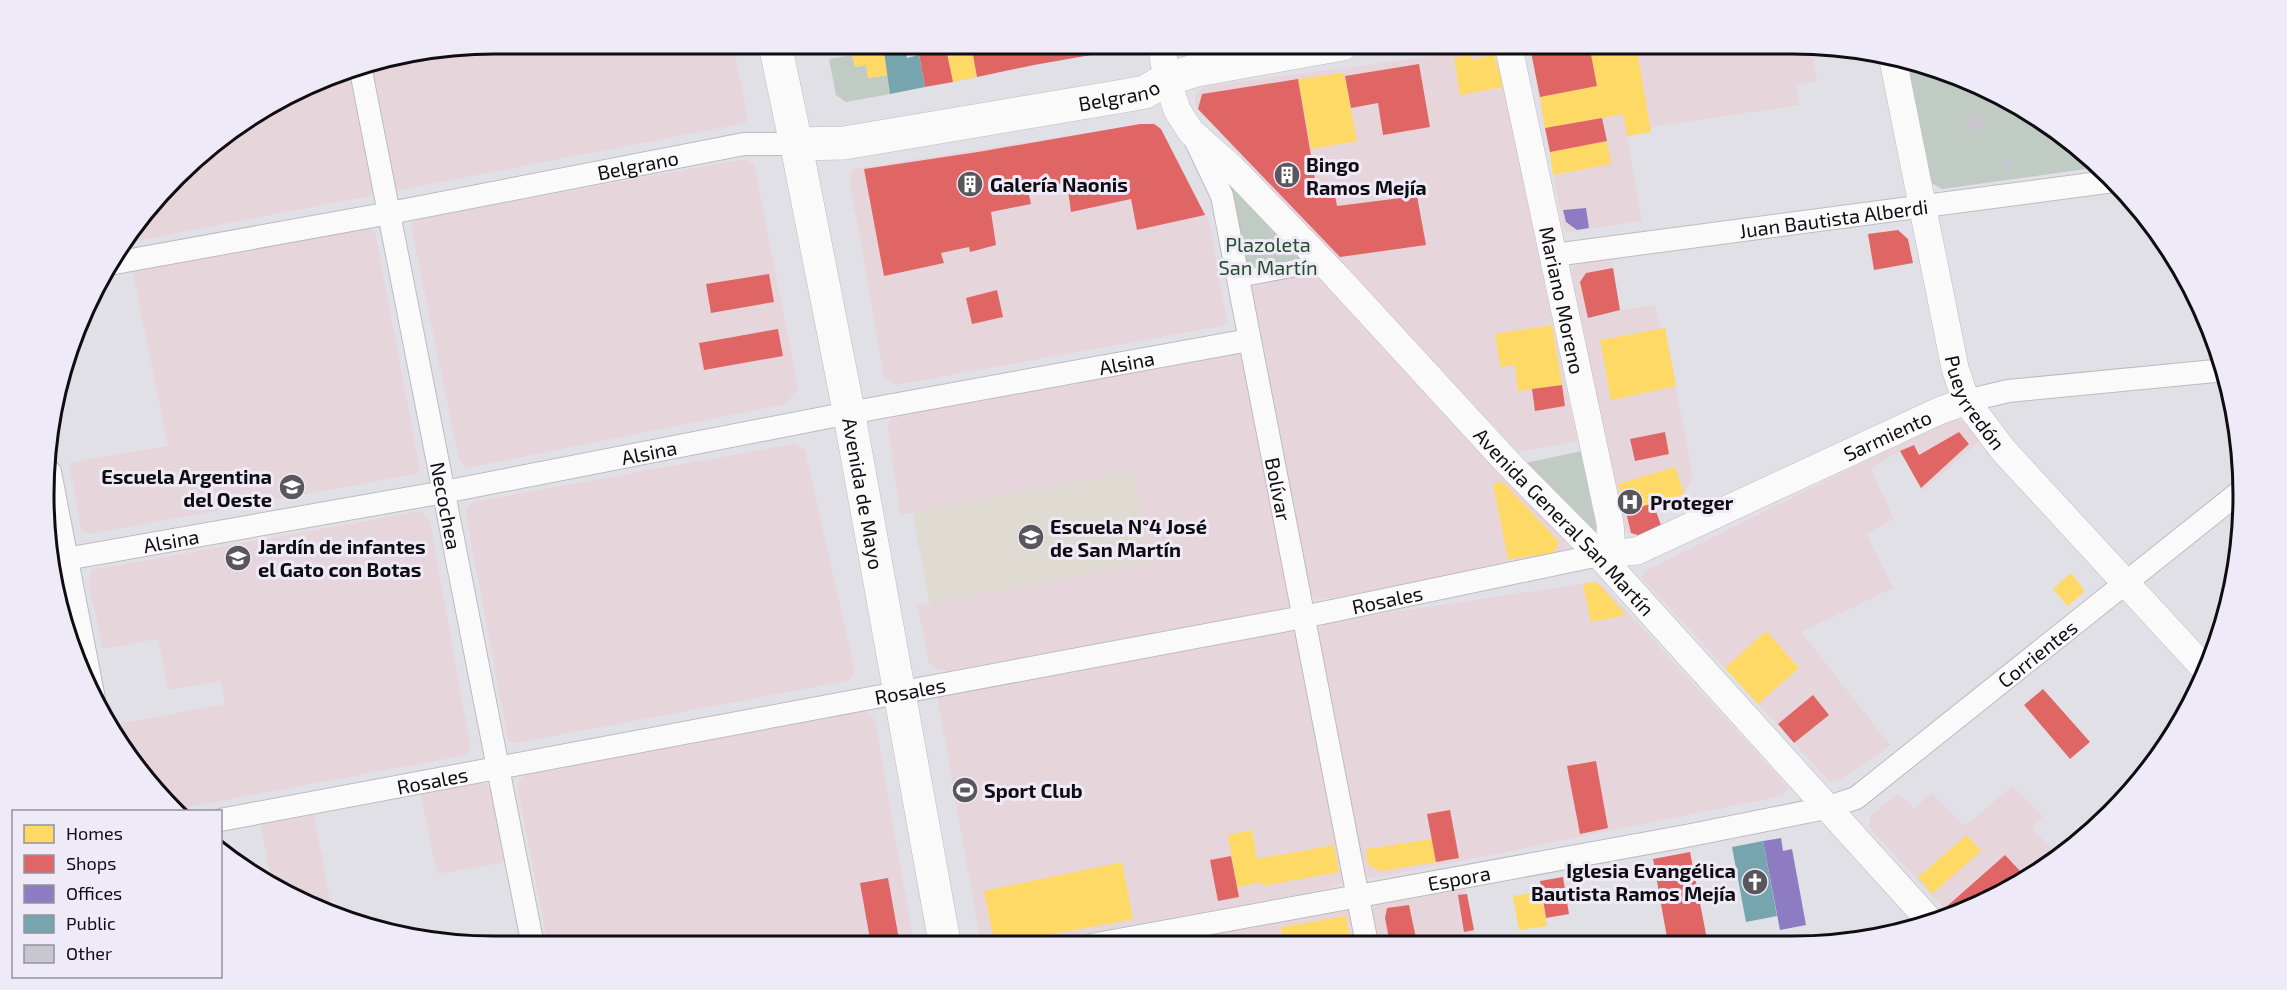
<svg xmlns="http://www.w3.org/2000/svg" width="2287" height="990" viewBox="0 0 2287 990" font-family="'Exo 2',sans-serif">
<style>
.commercial{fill:#e6d6db}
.education{fill:#dfdad2}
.green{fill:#c0cbc3}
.homes{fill:#ffd966}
.shops{fill:#e06666}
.offices{fill:#8e7cc3}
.public{fill:#76a5af}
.building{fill:#c8c6cf}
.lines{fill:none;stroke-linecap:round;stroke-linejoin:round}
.pedestrian-casing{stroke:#bdbbc0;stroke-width:18}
.minor-casing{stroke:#bdbbc0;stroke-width:24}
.tertiary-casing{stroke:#bdbbc0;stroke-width:28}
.secondary-casing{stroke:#bdbbc0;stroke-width:33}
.primary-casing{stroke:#bdbbc0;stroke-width:34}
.pedestrian{stroke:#fbfafb;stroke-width:16}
.minor{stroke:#fbfafb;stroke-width:22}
.tertiary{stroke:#fbfafb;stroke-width:27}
.secondary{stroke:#fbfafb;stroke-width:32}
.primary{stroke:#fbfafb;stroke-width:33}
.labels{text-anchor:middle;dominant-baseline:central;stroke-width:6;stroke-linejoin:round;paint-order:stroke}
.street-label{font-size:20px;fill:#0f0d11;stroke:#efeaf7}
.poi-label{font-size:20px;font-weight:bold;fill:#0f0d11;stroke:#efeaf7;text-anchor:start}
.park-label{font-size:20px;fill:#234f29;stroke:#efeaf7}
.rim{fill:none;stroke:#0f0d11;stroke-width:3}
</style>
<rect width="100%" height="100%" fill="#e2e0e7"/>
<!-- commercial -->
<path class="commercial" d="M495,44H733L747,115L746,123L126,243L198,155L270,104L350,68Z
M1548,44H1792L1836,51L1813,55L1817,81L1796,86L1800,105L1651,127V132L1627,136L1642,221L1568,232L1563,227L1530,49V46Z
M1479,50L1498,60L1577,441L1518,452L1198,110L1195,103V96L1199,90L1206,86Z
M1157,122L1209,221L1227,322L1222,326L896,385L884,377L849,176L853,169Z
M744,159L754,164L798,387L787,404L467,468L459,460L411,226L418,219Z
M367,225L375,232L420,469L416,474L90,534L81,529L69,463L168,446L132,268Z
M1611,260L1620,310L1655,305L1661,329L1665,328L1693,479L1684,494L1653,503L1662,528L1641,536L1627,532L1620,525L1569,276L1573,268L1579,263Z
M1324,269L1574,545L1572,551L1566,556L1330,598L1317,599L1309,594L1249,284Z
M1236,352L1243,355L1292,599L1288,607L1279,610L947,671L934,668L929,663L917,605L1150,562L1133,471L900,515L888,427L889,421L894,416Z
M1949,420H1960L1968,425L1982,439L1922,491L1900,451L1871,469L1894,519L1866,534L1893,588L1801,632L1890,745L1840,781L1828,780L1642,578L1645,571Z
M795,444L805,450L855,672L848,681L515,743L508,740L465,510L472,502Z
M421,511L430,521L470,745L467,755L176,809L122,743L119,724L225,704L221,681L168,690L158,639L103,649L88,582L92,570Z
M1589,583L1602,584L1788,787L1783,796L1375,878L1365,877L1318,635L1320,628L1326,622Z
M1285,629L1300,638L1345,872L1342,883L1328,889L1022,945H981L937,696Z
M860,711L868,712L875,720L914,945L548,946L518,790V783L526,772Z
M475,782L484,784L491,788L508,862L437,874L420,792Z
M2012,786L2043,817L2032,829L2058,854L1965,912L1951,916L1870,828V816L1898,793L1914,808L1932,793L1965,826Z
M313,811L333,915L272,887L260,820Z
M1465,886L1474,930L1471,944H1377L1371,914L1374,905L1381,899Z
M1348,909L1356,920L1361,944L1148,945Z"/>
<!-- education -->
<path class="education" d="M1133,471L1150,562L930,604L912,512Z"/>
<!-- green -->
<path class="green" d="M852,55L855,67L866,65L868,78L888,75L890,94L846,102L836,95L829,59Z
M1905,62L1937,68L2018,104L2090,156L2100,167L1942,189L1930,182Z
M1230,182L1304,260L1249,284Z
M1582,451L1597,525L1595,533L1520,464Z"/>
<!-- homes -->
<path class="homes" d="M1589,44H1636L1651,132L1627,136L1623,114L1545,128L1540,97L1597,86Z
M1812,47L1835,51L1813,54Z
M884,49L888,75L868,78L866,65L855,67L852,55Z
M972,52L977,77L953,82L947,57Z
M1471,55L1472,60L1491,55L1495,57L1503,87L1460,95L1454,58Z
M1344,73L1357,141L1311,149L1298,79Z
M1607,141L1611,164L1553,175L1550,152Z
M1552,325L1562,385L1518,391L1515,365L1500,367L1495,334Z
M1665,328L1676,386L1611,400L1600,340Z
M1675,467L1684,494L1626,512L1618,484Z
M1503,482L1559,542L1554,553L1508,559L1493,484Z
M2071,573L2085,591L2068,606L2053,589Z
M1592,582L1598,583L1626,615L1591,622L1583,584Z
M1766,631L1799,668L1758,704L1725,668Z
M1252,830L1257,859L1334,845L1339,872L1262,886V882L1237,887L1228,835Z
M1967,835L1981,851L1932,894L1918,877Z
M1432,839L1436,862L1381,871L1368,865L1366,849Z
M1122,862L1133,919L995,945L984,891Z
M1541,891L1547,926L1519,930L1513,896Z
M1346,916L1351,944H1283L1281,927Z"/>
<!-- shops -->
<path class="shops" d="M917,44H945L953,82L925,87Z
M971,44H1134L1129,52L1124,54L1114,51L1034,65L977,77Z
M1555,44H1589L1597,86L1540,97L1530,47Z
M417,56L418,61L384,68L383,62Z
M1419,64L1430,127L1383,135L1378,103L1351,108L1345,76Z
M1298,79L1317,191L1334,190L1337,206L1417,196L1426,245L1340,257L1198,109L1202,94Z
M1602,118L1607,141L1550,152L1545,128Z
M1140,124H1154L1161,129L1205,215L1137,230L1131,199L1071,212L1067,183L1028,190L1031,204L991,212L996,245L970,252L969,247L941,253L944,263L884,276L864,169L978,152Z
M1898,230L1908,239L1913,263L1874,270L1868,234Z
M1613,268L1620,310L1588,318L1580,282L1586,273Z
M769,274L774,302L711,313L706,284Z
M997,290L1003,317L972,324L966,298Z
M778,329L783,356L704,370L699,343Z
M1562,385L1565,406L1535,411L1532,389Z
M1665,432L1669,454L1635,461L1630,439Z
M1959,432L1969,444L1921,488L1900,451L1914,445L1919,455Z
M1653,503L1662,528L1641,536L1631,533L1626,512Z
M2043,689L2090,742L2070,759L2024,705Z
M1813,695L1829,715L1794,743L1778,724Z
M1596,761L1608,828L1580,834L1567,766Z
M1450,810L1459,858L1436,862L1427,814Z
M1690,852L1707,939L1684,943H1668L1653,859Z
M2005,855L2022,873L2007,886L1965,912L1951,916L1945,908Z
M1231,856L1239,897L1218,901L1210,860Z
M1563,877L1569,914L1546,918L1540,881Z
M888,878L900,945H871L860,883Z
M1467,894L1474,930L1464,932L1458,895Z
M1409,905L1417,943L1390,944L1385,918L1387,908Z"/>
<!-- offices -->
<path class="offices" d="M1586,208L1589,228L1577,230L1566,222L1563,210Z
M1781,838L1783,851L1792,849L1806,925L1780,930L1763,841Z"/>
<!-- public -->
<path class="public" d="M883,44H914L905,46L907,58L919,55L925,87L890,94Z
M1763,841L1777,916L1746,922L1732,847Z"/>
<!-- building -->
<path class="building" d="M1972,113L1981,114L1989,126L1966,132L1964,122Z
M2012,160L2013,170L2006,171L2005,161Z"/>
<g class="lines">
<defs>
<path id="pedestrian" d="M1238,279L1323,263"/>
<g id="minor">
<path id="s1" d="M360,66L533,946"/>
<path id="s2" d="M1193,135L1222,196L1367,944"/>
<path id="s3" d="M1554,255L2114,181"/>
<path id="s4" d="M109,264L390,213L744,144H796"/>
<path d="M1966,401L2008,391L2225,370"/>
<path d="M50,472L94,699"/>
<path id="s5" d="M49,562L444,492L849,413L1249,340"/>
<path id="s6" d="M220,820L1303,617L1599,555"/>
<path id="s7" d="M1091,945L1686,836L1826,808L1856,798L2242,490"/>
</g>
<g id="tertiary">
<path id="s8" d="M1161,44L1167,79L1177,110L1191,132L1232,168L1338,278L1507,462L1599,555L1930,921"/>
<path id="s9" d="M1508,44L1610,523L1611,537L1599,555"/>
<path id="s10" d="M1893,60L1955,368L1966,401L2004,451L2205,669"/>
<path id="s11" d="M1599,555L1637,551L1939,411L1966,401"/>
</g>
<g id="secondary">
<path id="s12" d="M796,144L849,413L945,945"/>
</g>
<g id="primary">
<path id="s13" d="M775,44L796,144L844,143L1123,96L1145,92L1167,79L1197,70L1342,44"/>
</g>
</defs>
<!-- pedestrian casing -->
<use href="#pedestrian" class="pedestrian-casing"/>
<!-- minor casing -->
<use href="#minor" class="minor-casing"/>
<!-- tertiary casing -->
<use href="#tertiary" class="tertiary-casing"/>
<!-- secondary casing -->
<use href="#secondary" class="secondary-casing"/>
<!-- primary casing -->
<use href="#primary" class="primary-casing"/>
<!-- pedestrian -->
<use href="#pedestrian" class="pedestrian"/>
<!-- minor -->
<use href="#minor" class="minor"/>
<!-- tertiary -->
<use href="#tertiary" class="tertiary"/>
<!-- secondary -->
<use href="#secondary" class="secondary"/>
<!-- primary -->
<use href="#primary" class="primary"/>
</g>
<!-- icons -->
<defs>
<symbol id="building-disc" viewBox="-11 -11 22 22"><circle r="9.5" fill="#59575c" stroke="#efeaf7"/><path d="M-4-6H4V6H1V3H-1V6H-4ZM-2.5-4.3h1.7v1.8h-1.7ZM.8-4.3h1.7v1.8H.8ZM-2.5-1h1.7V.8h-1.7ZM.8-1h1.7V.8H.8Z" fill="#fff"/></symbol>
<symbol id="school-disc" viewBox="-11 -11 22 22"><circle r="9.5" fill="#59575c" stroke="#efeaf7"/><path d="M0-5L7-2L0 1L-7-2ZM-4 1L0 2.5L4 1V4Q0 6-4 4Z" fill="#fff"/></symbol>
<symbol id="hospital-disc" viewBox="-11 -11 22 22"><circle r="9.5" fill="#59575c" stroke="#efeaf7"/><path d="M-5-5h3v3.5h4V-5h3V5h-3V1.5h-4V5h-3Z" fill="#fff"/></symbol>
<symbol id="stadium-disc" viewBox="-11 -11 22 22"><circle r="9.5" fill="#59575c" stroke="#efeaf7"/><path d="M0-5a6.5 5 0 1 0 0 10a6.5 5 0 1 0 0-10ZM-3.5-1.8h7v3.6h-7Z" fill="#fff"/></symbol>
<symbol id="church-disc" viewBox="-11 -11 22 22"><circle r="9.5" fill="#59575c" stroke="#efeaf7"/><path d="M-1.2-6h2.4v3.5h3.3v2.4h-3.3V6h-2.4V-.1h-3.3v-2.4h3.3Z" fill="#fff"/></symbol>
</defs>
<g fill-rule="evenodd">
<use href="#building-disc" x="1272" y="160" width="30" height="30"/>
<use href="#building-disc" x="955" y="169" width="30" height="30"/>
<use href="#school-disc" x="277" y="472" width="30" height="30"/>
<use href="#hospital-disc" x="1615" y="487" width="30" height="30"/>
<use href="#school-disc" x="1016" y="522" width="30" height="30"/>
<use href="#school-disc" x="223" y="543" width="30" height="30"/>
<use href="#stadium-disc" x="950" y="775" width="30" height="30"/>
<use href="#church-disc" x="1740" y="867" width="30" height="30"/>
</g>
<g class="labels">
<!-- street labels -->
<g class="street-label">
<text stroke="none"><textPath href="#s13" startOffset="429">Belgrano</textPath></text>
<text stroke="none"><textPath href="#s4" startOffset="538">Belgrano</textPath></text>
<text stroke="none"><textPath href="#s3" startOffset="282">Juan Bautista Alberdi</textPath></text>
<text stroke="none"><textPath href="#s9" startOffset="262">Mariano Moreno</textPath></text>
<text stroke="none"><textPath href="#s5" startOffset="1096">Alsina</textPath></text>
<text stroke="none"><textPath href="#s10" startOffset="354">Pueyrredón</textPath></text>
<text stroke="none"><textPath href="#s11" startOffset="314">Sarmiento</textPath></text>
<text stroke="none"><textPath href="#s5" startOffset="610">Alsina</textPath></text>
<text stroke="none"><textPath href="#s2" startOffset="366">Bolívar</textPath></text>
<text stroke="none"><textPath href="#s12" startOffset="356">Avenida de Mayo</textPath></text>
<text stroke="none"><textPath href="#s1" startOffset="448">Necochea</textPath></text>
<text stroke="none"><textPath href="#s8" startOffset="634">Avenida General San Martín</textPath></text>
<text stroke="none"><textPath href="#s5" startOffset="124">Alsina</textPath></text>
<text stroke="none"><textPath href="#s6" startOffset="1188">Rosales</textPath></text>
<text stroke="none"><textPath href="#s7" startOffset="1011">Corrientes</textPath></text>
<text stroke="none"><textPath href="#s6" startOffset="702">Rosales</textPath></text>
<text stroke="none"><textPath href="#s6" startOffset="216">Rosales</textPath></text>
<text stroke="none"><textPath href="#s7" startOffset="374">Espora</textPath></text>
</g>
<!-- poi labels -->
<g class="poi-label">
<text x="1306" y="164">Bingo<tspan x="1306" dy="23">Ramos Mejía</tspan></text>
<text x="990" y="184">Galería Naonis</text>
<text x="272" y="476" text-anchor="end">Escuela Argentina<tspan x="272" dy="23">del Oeste</tspan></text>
<text x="1650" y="502">Proteger</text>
<text x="1050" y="526">Escuela N°4 José<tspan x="1050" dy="23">de San Martín</tspan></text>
<text x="258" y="546">Jardín de infantes<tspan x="258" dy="23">el Gato con Botas</tspan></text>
<text x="984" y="790">Sport Club</text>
<text x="1736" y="870" text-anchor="end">Iglesia Evangélica<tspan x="1736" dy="23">Bautista Ramos Mejía</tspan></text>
</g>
<!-- park labels -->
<g class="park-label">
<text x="1268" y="244">Plazoleta<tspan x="1268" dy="23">San Martín</tspan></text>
</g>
</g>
<!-- crop -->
<path d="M0 0H2287V990H0ZM495 54H1792A441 441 0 0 1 2233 495V495A441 441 0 0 1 1792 936H495A441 441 0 0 1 54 495V495A441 441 0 0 1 495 54Z" fill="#efeaf7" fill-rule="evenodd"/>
<path class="rim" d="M495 54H1792A441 441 0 0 1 2233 495V495A441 441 0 0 1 1792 936H495A441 441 0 0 1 54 495V495A441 441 0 0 1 495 54Z"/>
<!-- legend -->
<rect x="12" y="810" width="210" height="168" fill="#efeaf7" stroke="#95929b" stroke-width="1.5"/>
<rect x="24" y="825" width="30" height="18" fill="#ffd966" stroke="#95929b" stroke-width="1.5"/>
<text x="66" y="840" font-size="18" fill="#0f0d11">Homes</text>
<rect x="24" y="855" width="30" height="18" fill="#e06666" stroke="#95929b" stroke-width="1.5"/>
<text x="66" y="870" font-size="18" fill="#0f0d11">Shops</text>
<rect x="24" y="885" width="30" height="18" fill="#8e7cc3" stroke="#95929b" stroke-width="1.5"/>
<text x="66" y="900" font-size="18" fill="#0f0d11">Offices</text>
<rect x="24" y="915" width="30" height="18" fill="#76a5af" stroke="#95929b" stroke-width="1.5"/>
<text x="66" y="930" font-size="18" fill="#0f0d11">Public</text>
<rect x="24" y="945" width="30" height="18" fill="#c8c6cf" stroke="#95929b" stroke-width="1.5"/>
<text x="66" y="960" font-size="18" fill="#0f0d11">Other</text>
</svg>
